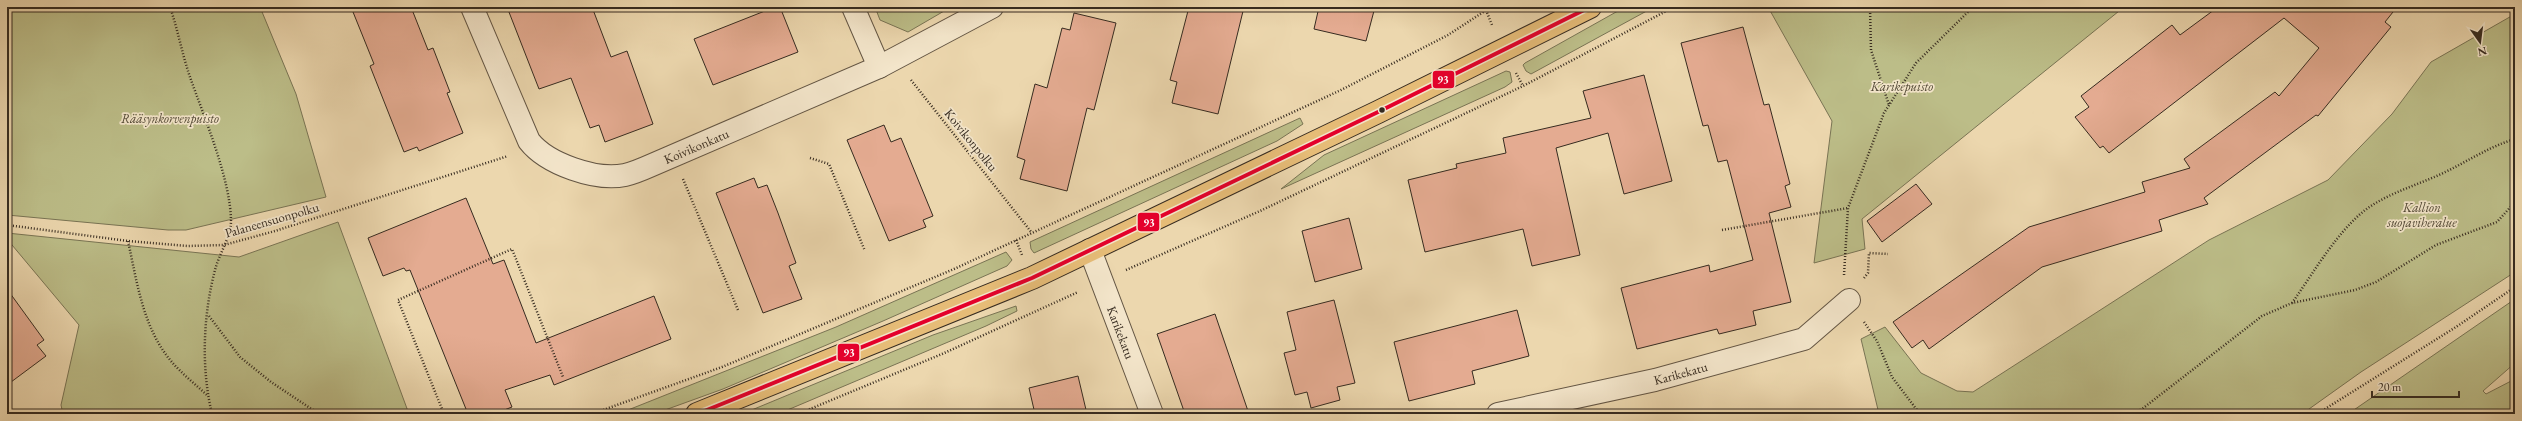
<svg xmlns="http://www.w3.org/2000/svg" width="2522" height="421" viewBox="0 0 2522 421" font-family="'EB Garamond',serif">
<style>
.green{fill:#bcbd88;stroke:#797454}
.building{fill:#e4ab91;stroke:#362b20}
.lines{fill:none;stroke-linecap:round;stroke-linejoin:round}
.minor-casing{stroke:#645644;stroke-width:24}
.major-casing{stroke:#362b20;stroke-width:24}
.path{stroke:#362b20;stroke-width:2.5;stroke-dasharray:1 2;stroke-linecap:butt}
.minor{stroke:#f3e5ca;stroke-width:22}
.major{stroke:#e6bc77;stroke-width:22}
.bus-1-casing{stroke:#f3e5ca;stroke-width:7}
.bus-1{stroke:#e4002b;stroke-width:4}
.bus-dot{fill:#362b20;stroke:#f3e5ca;stroke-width:1.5}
.labels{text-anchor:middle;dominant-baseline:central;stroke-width:3.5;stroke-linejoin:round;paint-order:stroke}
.park-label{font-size:13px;font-style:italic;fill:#514835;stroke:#f3e5ca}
.street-label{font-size:13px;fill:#362b20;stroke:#f3e5ca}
.line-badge{stroke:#f3e5ca;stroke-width:1.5}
.badge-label{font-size:11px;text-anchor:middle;font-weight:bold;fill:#fff}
</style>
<rect width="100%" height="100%" fill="#ecd7ae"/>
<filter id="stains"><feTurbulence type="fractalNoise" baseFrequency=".005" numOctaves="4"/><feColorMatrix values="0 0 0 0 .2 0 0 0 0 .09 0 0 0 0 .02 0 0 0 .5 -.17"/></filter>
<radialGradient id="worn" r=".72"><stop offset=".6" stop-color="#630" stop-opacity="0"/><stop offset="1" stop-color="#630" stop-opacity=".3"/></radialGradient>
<!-- green -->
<path class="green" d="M7,7H260L296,94L326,197L186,230H168L7,215Z
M875,7H951L908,32L880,20Z
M1625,7H1654L1531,74L1526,71L1523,65L1525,63Z
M1768,7H2124L1862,219L1865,249L1814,263L1832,121Z
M2515,14V272L2361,372L2302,414H1879L1861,339L1885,327L1921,373L1957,391L1973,392L2209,240L2328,180L2392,114L2431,62Z
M1506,71L1510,72L1512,82L1505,87L1281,189L1324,155Z
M1300,118L1303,124L1277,141L1034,253L1031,249L1030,242Z
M338,222L409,414H63L61,405L79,325L7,239V233L239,257Z
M1006,252L1012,260L1007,266L883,321L723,389L654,414H618L836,327Z
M2515,299V363L2483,391L2486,394L2515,379V414H2348Z
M1016,306L1017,311L986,326L778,414H742L933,335Z"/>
<!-- building -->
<path class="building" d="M351,7H411L428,50L433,48L450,92L447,93L463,133L419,151L417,147L404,152L370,66L374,64Z
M507,7H592L611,57L627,51L653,124L605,142L599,125L590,128L571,78L539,89Z
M775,7H780L798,52L713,85L694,39Z
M1189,7H1244L1218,114L1172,103L1177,82L1170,80Z
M1319,7H1375L1366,41L1314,29Z
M2218,7H2397L2385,22L2391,27L2318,116L2316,115L2204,198L2208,204L2159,220L2162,231L2042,267L1929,349L1923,340L1912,348L1893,322L2029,227L2145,192L2142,182L2190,168L2184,159L2275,92L2279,96L2319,48L2284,18L2109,153L2103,146L2100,148L2075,117L2089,107L2081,96L2172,25L2180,35Z
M1074,13L1116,23L1094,110L1087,108L1067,191L1020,179L1025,160L1017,157L1035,84L1047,88L1062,28L1070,30Z
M1743,27L1764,105L1769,104L1790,184L1785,186L1791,207L1769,213L1791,302L1753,311L1756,325L1719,334L1717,329L1637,349L1621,288L1709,265L1710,272L1753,260L1727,160L1718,162L1708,125L1703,126L1681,43Z
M1644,75L1672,181L1624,194L1608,133L1556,148L1580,255L1532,266L1523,229L1425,252L1408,180L1457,168L1456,164L1506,153L1503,138L1591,118L1583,91Z
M884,125L891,142L901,138L933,216L923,220L926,227L889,241L847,140Z
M754,178L758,188L767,185L778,213L796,263L789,266L802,299L763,313L716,193Z
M1916,184L1932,204L1882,242L1867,221Z
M466,198L493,264L504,260L536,343L654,296L671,339L554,385L550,375L505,390L512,407L494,414H468L410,270L406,271L404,268L383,276L368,238Z
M1349,218L1362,269L1315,282L1302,231Z
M7,289L44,340L37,345L46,356L7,385Z
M1334,300L1355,383L1337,387L1340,400L1311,408L1307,392L1295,395L1284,353L1296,350L1287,312Z
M1517,310L1529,356L1472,371L1475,384L1409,401L1394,342Z
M1215,314L1249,414H1185L1157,334Z
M1078,376L1087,414H1035L1029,388Z"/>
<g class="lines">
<defs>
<g id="minor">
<path id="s1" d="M472,7L529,141C547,164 596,181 625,175C634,173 643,169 652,165L879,67L992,7"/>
<path d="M853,7L879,67"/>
<path id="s2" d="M1090,250L1152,414"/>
<path id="s3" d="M1498,414L1655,380L1804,339L1849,300"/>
</g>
<path id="major" d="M697,414L1032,278L1378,112L1590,7"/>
</defs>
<!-- minor casing -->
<use href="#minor" class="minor-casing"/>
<!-- major casing -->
<use href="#major" class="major-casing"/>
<!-- path -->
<path class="path" d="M170,7C178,30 182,54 190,77C204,117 231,180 231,222C230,239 219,254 215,270C203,316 201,368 212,414
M1870,7L1871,50L1889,105
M1486,10L1492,25
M1516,73L1523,86
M911,80L1032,233
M810,158L829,164L865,251
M683,179L738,310
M7,225L128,241L188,246L224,245L275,231L508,156
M1722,230L1848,208
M1016,240L1022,255
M128,241C137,282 143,328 171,361C181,373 195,384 207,395
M1126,270L1260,211L1523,86L1674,7
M1844,275L1848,208L1884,113L1916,63L1973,7
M1864,278L1868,273L1869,253L1888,254
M2292,303C2312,275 2332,240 2358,216C2381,195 2413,187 2441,174C2467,162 2488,147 2515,139
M209,316L240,357L271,382L319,414
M1864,322L1877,341L1892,377L1920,414
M810,409L812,414
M444,414L398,300L512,249L563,377
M592,414L722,367L954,269L1341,90L1448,35L1491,7
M798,414L942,354L1078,292
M2132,414L2142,409L2262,316L2292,303L2355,290L2376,282L2436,245L2497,222L2515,202
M2317,414L2456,327L2515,287"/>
<!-- minor -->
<use href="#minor" class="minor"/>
<!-- major -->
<use href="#major" class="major"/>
<defs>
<path id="bus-1" d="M697,414L1032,278L1378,112L1590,7"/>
</defs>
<!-- bus-1 casing -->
<use href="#bus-1" class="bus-1-casing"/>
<!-- bus-1 -->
<use href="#bus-1" class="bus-1"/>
</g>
<!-- markers -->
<circle class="bus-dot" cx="1382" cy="110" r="3.5"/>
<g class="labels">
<!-- park labels -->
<g class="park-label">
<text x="1902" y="86">Karikepuisto</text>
<text x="170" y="118">Rääsynkorvenpuisto</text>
<text x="2422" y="207">Kallion<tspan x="2422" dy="15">suojaviheralue</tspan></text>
</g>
<!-- street labels -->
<g class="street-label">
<text transform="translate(971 140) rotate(51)">Koivikonpolku</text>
<text stroke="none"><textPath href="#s1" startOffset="328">Koivikonkatu</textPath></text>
<text transform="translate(272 220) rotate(-16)">Palaneensuonpolku</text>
<text stroke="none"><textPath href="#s2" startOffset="88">Karikekatu</textPath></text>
<text stroke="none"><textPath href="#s3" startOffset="187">Karikekatu</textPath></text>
</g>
</g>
<g class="line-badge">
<rect x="1432" y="70" width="23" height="19" rx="4" fill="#e4002b"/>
<rect x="1137" y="212" width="23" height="20" rx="4" fill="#e4002b"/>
<rect x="837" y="343" width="23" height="19" rx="4" fill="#e4002b"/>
</g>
<g class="badge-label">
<text x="1443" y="83">93</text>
<text x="1149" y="226">93</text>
<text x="849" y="356">93</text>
</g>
<!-- margin -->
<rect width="2522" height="421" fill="none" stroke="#ecd7ae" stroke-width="24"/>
<rect x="8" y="8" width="2506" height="405" fill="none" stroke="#362b20" stroke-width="2"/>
<rect x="12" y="12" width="2498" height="397" fill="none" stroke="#362b20"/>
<!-- north arrow -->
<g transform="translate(2480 42) rotate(166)" stroke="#f3e5ca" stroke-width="3" paint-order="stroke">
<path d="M0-3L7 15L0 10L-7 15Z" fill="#362b20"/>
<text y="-6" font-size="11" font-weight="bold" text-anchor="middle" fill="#362b20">N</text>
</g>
<!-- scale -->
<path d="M2372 391v6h87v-6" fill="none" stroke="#362b20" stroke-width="2"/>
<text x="2378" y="391" font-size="12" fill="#362b20" stroke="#f3e5ca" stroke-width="3" paint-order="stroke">20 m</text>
<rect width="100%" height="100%" filter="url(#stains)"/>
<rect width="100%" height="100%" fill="url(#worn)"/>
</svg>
